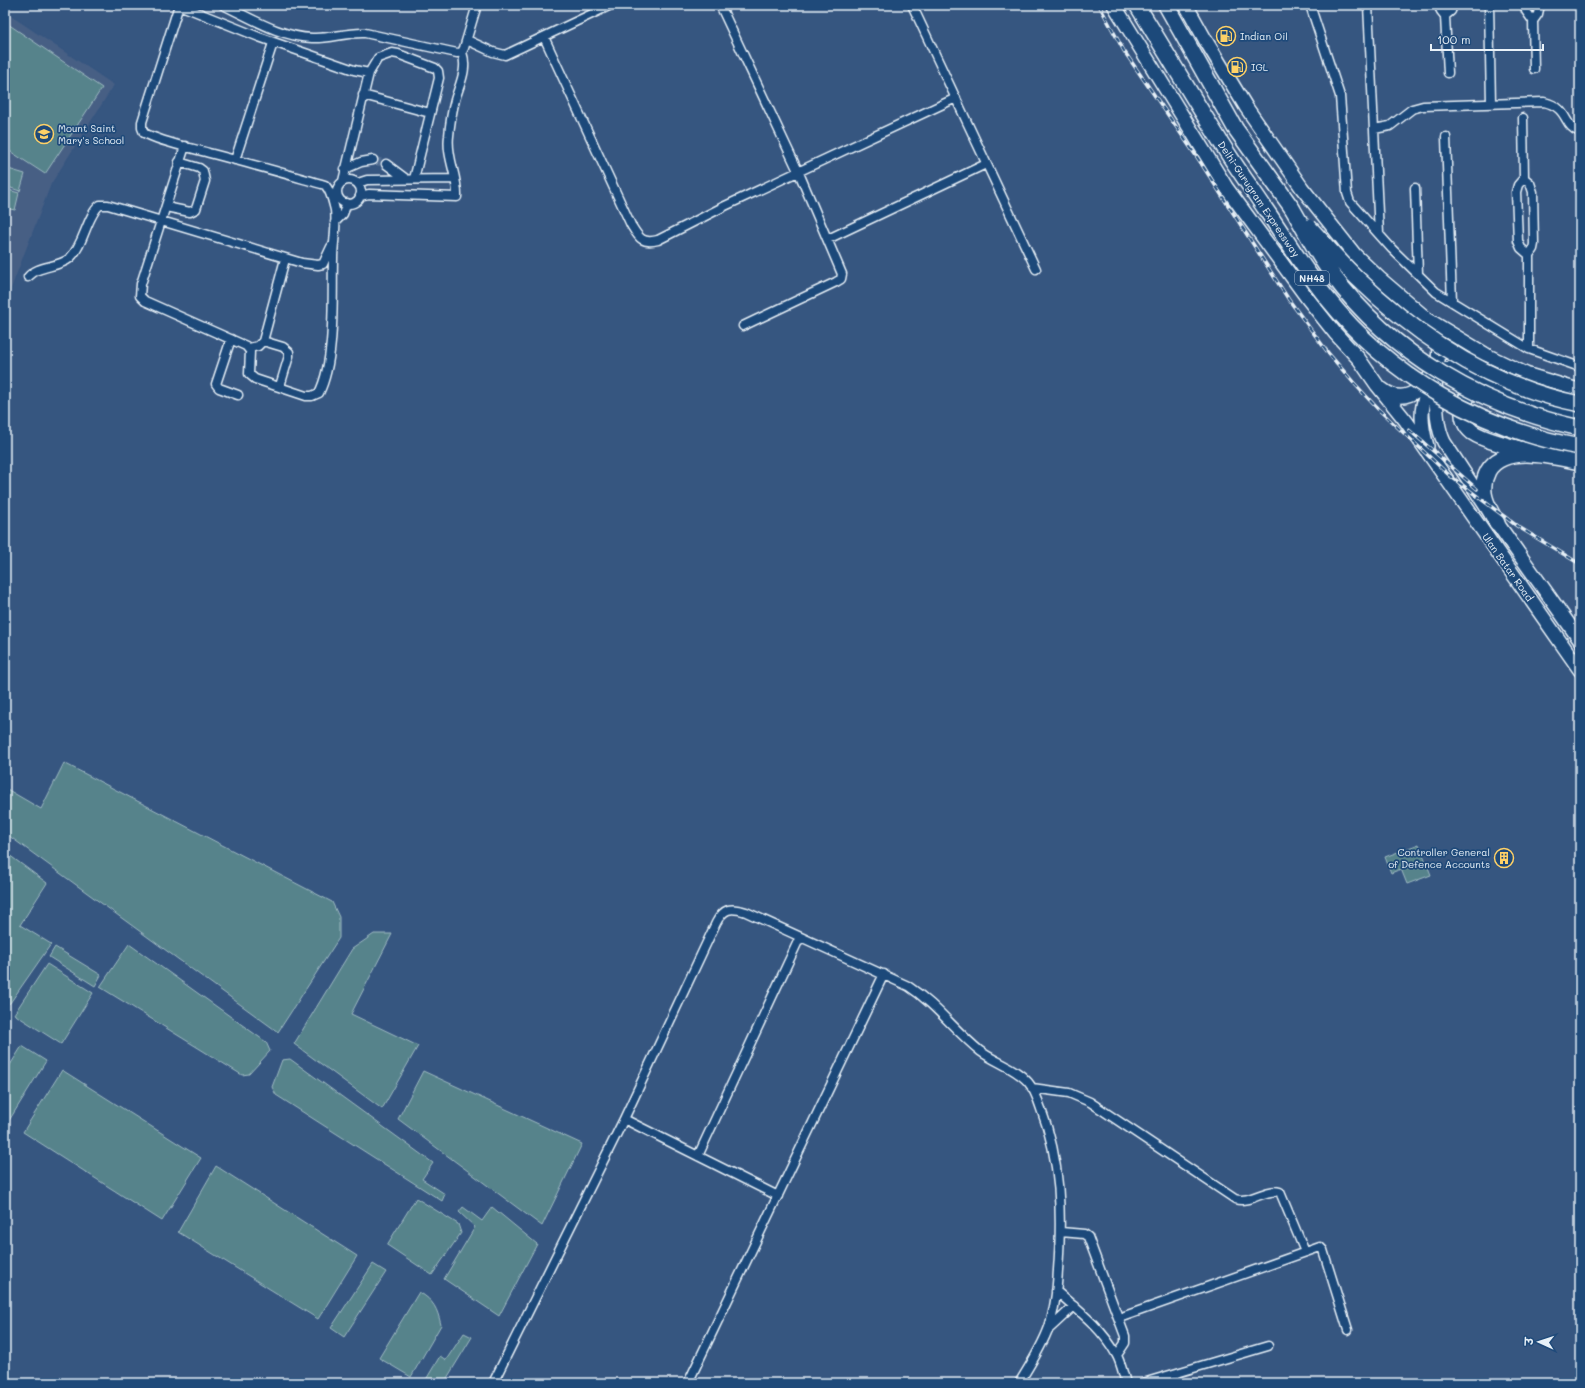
<svg xmlns="http://www.w3.org/2000/svg" width="1585" height="1388" viewBox="0 0 1585 1388" font-family="Mali,'Playpen Sans Deva',sans-serif">
<style>
.built{fill:#465f84}
.green{fill:#56838b;stroke:#9fbac2}
.lines{fill:none;stroke-linecap:round;stroke-linejoin:round}
.minor-tunnel{stroke:#516d92;stroke-width:8;stroke-dasharray:8 4;stroke-linecap:butt}
.minor-casing{stroke:#e8f1f8;stroke-width:11}
.secondary-casing{stroke:#e8f1f8;stroke-width:15}
.primary-casing{stroke:#e8f1f8;stroke-width:16}
.motorway-casing{stroke:#e8f1f8;stroke-width:18}
.minor{stroke:#1f4a7a;stroke-width:8}
.secondary{stroke:#1f4a7a;stroke-width:12}
.primary{stroke:#1f4a7a;stroke-width:13}
.motorway{stroke:#1f4a7a;stroke-width:15}
.rail-casing{stroke:#e8f1f8;stroke-width:3.5}
.rail{stroke:#1f4a7a;stroke-width:2;stroke-dasharray:6;stroke-linecap:butt}
.motorway-bridge-casing{stroke:#e8f1f8;stroke-width:18;stroke-linecap:butt}
.motorway-bridge{stroke:#1f4a7a;stroke-width:15}
.labels{text-anchor:middle;dominant-baseline:central;stroke-width:3.5;stroke-linejoin:round;paint-order:stroke}
.shield{fill:#1f4a7a;stroke:#acbfd2;stroke-width:1}
.shield-label{font-size:9px;font-weight:bold;fill:#e8f1f8}
.poi-label{font-size:10px;fill:#e8f1f8;stroke:#1f4a7a;text-anchor:start}
.street-label{font-size:10px;fill:#e8f1f8;stroke:#1f4a7a}
</style>
<rect width="100%" height="100%" fill="#365680"/>
<filter id="ink" filterUnits="userSpaceOnUse"><feTurbulence type="fractalNoise" baseFrequency=".025" numOctaves="2"/><feDisplacementMap in="SourceGraphic" scale="8" xChannelSelector="R" yChannelSelector="G"/><feConvolveMatrix kernelMatrix="1 2 1 2 8 2 1 2 1" color-interpolation-filters="sRGB"/></filter>
<g filter="url(#ink)">
<!-- built -->
<path class="built" d="M5,12L114,85L51,184L10,291L5,301Z"/>
<!-- green -->
<path class="green" d="M5,22L102,88L45,174L5,148Z
M5,168L25,174L20,191L5,186Z
M5,189L19,193L15,210L5,208Z
M64,763L332,902L339,917V938L278,1032L5,833V788L41,809Z
M1419,844L1431,875L1407,884L1401,869L1391,873L1385,857Z
M5,852L47,883L20,925L51,944L10,1003L5,1005Z
M374,934H392L351,1014L418,1046L382,1109L294,1044L352,949Z
M129,944L266,1042L270,1051L249,1074L242,1075L100,987Z
M55,947L101,975L95,986L49,957Z
M47,964L93,993L61,1044L14,1014Z
M22,1046L46,1061L5,1127V1073Z
M290,1059L433,1163L422,1179L445,1194L442,1201L276,1095L272,1087L282,1060Z
M62,1070L201,1158L162,1221L23,1132Z
M423,1071L582,1144L542,1226L398,1119Z
M216,1166L357,1256L318,1319L178,1232Z
M416,1198L458,1224L461,1233L432,1275L387,1245Z
M463,1207L482,1221L492,1207L537,1244L499,1316L444,1279L475,1227L459,1212Z
M373,1264L386,1272L344,1337L331,1328Z
M419,1292C434,1301 437,1308 441,1325L411,1377L379,1358Z
M464,1333L472,1337L444,1383H424L440,1356L446,1360Z"/>
<g class="lines">
<!-- minor-tunnel -->
<path class="minor-tunnel" d="M373,160L386,164"/>
<defs>
<path id="minor" d="M179,5L142,122V128L144,133C164,143 188,147 209,153C248,163 286,174 325,185C331,191 333,202 335,210C337,226 333,243 333,259C332,297 336,359 319,393L312,396H306L255,379L249,374L250,351L246,346L145,301L140,296L141,284L185,146
M179,5L259,37L354,70L369,73L378,58L392,53L398,54L435,68L438,71L439,78L414,179
M223,5C251,18 281,37 312,38C330,39 347,32 365,33L457,53L462,52L464,48L477,5
M720,5L799,173L842,274L841,279L836,282L743,326
M912,5L1036,269
M1310,5L1340,96L1347,193L1350,202L1392,249L1436,292L1529,349L1580,367
M1368,5L1379,234
M1438,5L1441,11L1445,16L1448,73
M1489,5L1491,103
M1525,5L1526,11L1533,21
M1445,16L1451,11L1453,5
M544,37L631,225C639,238 642,244 658,240L725,206L956,98
M467,40L493,52L505,55L611,5
M1534,69L1533,21L1538,14L1540,5
M363,95L430,113
M1523,118L1524,178L1518,185L1516,192L1518,241L1521,248L1529,255
M1374,129L1390,126L1412,109L1423,106L1544,102C1570,108 1562,126 1580,132
M1446,137L1452,302
M235,160L273,43
M386,164L406,179
M345,169L361,162L373,160
M1524,178L1530,183L1533,192L1534,244L1533,249L1529,255V349
M337 192a12 12 0 1 1 24 0a12 12 0 1 1-24 0Z
M343,181L369,73
M358,183L367,180L455,179
M1415,188L1418,274
M360,196L369,194L457,197C458,176 446,157 449,136C450,124 452,111 455,100C460,83 468,69 462,52
M166,207L190,212L196,209L205,181L203,171L199,168L179,162
M335,222L343,214L347,203
M828,239L986,164
M28,277C38,265 58,268 70,258C84,245 87,215 100,205H108L302,263L318,265L323,264L331,247
M231,339L216,384L219,388L238,395
M263,341L283,347L289,352V356L280,386
M249,348L258,346L263,341L285,259
M1032,1088L1069,1093L1090,1102L1235,1199C1250,1204 1265,1188 1280,1192L1305,1252
M624,1119L778,1196
M698,1156L800,937
M1061,1232L1084,1234L1088,1237L1125,1336V1343L1117,1355
M1056,1291C1078,1310 1102,1328 1116,1354C1121,1362 1123,1374 1126,1383
M1119,1318L1320,1247L1323,1250L1348,1330
M1048,1330L1074,1306
M493,1383L624,1119L716,923C724,908 730,907 746,912L908,986C937,1005 954,1030 980,1051C995,1062 1016,1068 1028,1082C1035,1090 1038,1100 1041,1109C1061,1161 1062,1216 1058,1270C1057,1289 1055,1309 1049,1327C1042,1347 1030,1365 1019,1383
M688,1383L884,974
M1143,1383L1268,1346"/>
<path id="secondary" d="M1485,354L1527,374L1580,390"/>
<path id="primary" d="M1114,5L1226,187L1308,299L1335,333L1359,359L1377,385L1406,421L1580,670
M1186,5L1206,41L1246,107L1302,188L1355,255L1379,278L1427,319L1485,354
M1435,381C1437,402 1435,423 1444,442L1497,523L1580,640
M1382,389C1402,405 1420,392 1431,375C1433,373 1435,370 1436,367C1440,357 1439,346 1437,336
M1427,446C1418,416 1419,391 1447,371C1455,365 1466,362 1475,358"/>
<path id="motorway" d="M1166,5L1235,128L1292,208
M1447,370L1480,380L1520,396L1556,408L1580,413
M1501,389C1493,388 1485,385 1477,389C1460,396 1458,421 1472,432C1488,443 1529,451 1549,456
M1497,523C1487,506 1478,490 1488,471C1504,443 1555,457 1580,462"/>
</defs>
<!-- minor casing -->
<use href="#minor" class="minor-casing"/>
<!-- secondary casing -->
<use href="#secondary" class="secondary-casing"/>
<!-- primary casing -->
<use href="#primary" class="primary-casing"/>
<!-- motorway casing -->
<use href="#motorway" class="motorway-casing"/>
<!-- minor -->
<use href="#minor" class="minor"/>
<!-- secondary -->
<use href="#secondary" class="secondary"/>
<!-- primary -->
<use href="#primary" class="primary"/>
<!-- motorway -->
<use href="#motorway" class="motorway"/>
<defs>
<path id="rail" d="M1099,5L1124,51L1199,160L1289,300L1329,354L1353,382L1378,409L1449,475L1517,526L1580,564
M1409,430L1477,489"/>
</defs>
<!-- rail casing -->
<use href="#rail" class="rail-casing"/>
<!-- rail -->
<use href="#rail" class="rail"/>
<defs>
<path id="motorway-bridge" d="M1137,5C1164,49 1190,93 1217,136C1231,160 1248,183 1264,207C1285,237 1304,270 1327,298C1389,376 1482,430 1580,447
M1292,208C1305,230 1316,253 1331,273C1392,355 1482,407 1580,428
M1309,227C1325,244 1340,262 1357,278C1419,338 1494,387 1580,404"/>
</defs>
<!-- motorway-bridge casing -->
<use href="#motorway-bridge" class="motorway-bridge-casing"/>
<!-- motorway-bridge -->
<use href="#motorway-bridge" class="motorway-bridge"/>
</g>
</g>
<!-- icons -->
<defs>
<symbol id="fuel-ring" viewBox="-11 -11 22 22"><circle r="9.5" fill="#1f4a7a" stroke="#ffd166" stroke-width="1.5"/><path d="M-5.5-6h7V0h2V4h1.3V-2.5L3-4.5l.8-.8L6-3V5H2.5V1h-1V6h-7ZM-4.2-4.7v3.2H.2V-4.7Z" fill="#ffd166"/></symbol>
<symbol id="school-ring" viewBox="-11 -11 22 22"><circle r="9.5" fill="#1f4a7a" stroke="#ffd166" stroke-width="1.5"/><path d="M0-5L7-2L0 1L-7-2ZM-4 1L0 2.5L4 1V4Q0 6-4 4Z" fill="#ffd166"/></symbol>
<symbol id="building-ring" viewBox="-11 -11 22 22"><circle r="9.5" fill="#1f4a7a" stroke="#ffd166" stroke-width="1.5"/><path d="M-4-6H4V6H1V3H-1V6H-4ZM-2.5-4.3h1.7v1.8h-1.7ZM.8-4.3h1.7v1.8H.8ZM-2.5-1h1.7V.8h-1.7ZM.8-1h1.7V.8H.8Z" fill="#ffd166"/></symbol>
</defs>
<g fill-rule="evenodd">
<use href="#fuel-ring" x="1215" y="25" width="22" height="22"/>
<use href="#fuel-ring" x="1226" y="56" width="22" height="22"/>
<use href="#school-ring" x="33" y="123" width="22" height="22"/>
<use href="#building-ring" x="1493" y="847" width="22" height="22"/>
</g>
<g class="labels">
<!-- shield labels -->
<rect class="shield" x="1295" y="271" width="34" height="14" rx="3"/>
<g class="shield-label">
<text x="1312" y="278">NH48</text>
</g>
<!-- poi labels -->
<g class="poi-label">
<text x="1240" y="36">Indian Oil</text>
<text x="1251" y="67">IGL</text>
<text x="58" y="128">Mount Saint<tspan x="58" dy="12">Mary's School</tspan></text>
<text x="1490" y="852" text-anchor="end">Controller General<tspan x="1490" dy="12">of Defence Accounts</tspan></text>
</g>
<!-- street labels -->
<g class="street-label">
<text transform="translate(1259 199) rotate(56)">Delhi-Gurugram Expressway</text>
<text transform="translate(1508 567) rotate(55)">Ulan Batar Road</text>
</g>
</g>
<!-- margin -->
<rect width="1585" height="1388" fill="none" stroke="#1f4a7a" stroke-width="20"/>
<rect x="10" y="10" width="1565" height="1368" fill="none" stroke="#e8f1f8" stroke-width="1.5" filter="url(#ink)"/>
<!-- north arrow -->
<g transform="translate(1539 1342) rotate(273)" stroke="#1f4a7a" stroke-width="3" paint-order="stroke">
<path d="M0-3L7 15L0 10L-7 15Z" fill="#e8f1f8"/>
<text y="-6" font-size="11" font-weight="bold" text-anchor="middle" fill="#e8f1f8">उ</text>
</g>
<!-- scale -->
<path d="M1431 44v6h112v-6" fill="none" stroke="#e8f1f8" stroke-width="2"/>
<text x="1437" y="44" font-size="12" fill="#e8f1f8" stroke="#1f4a7a" stroke-width="3" paint-order="stroke">100 m</text>
</svg>
